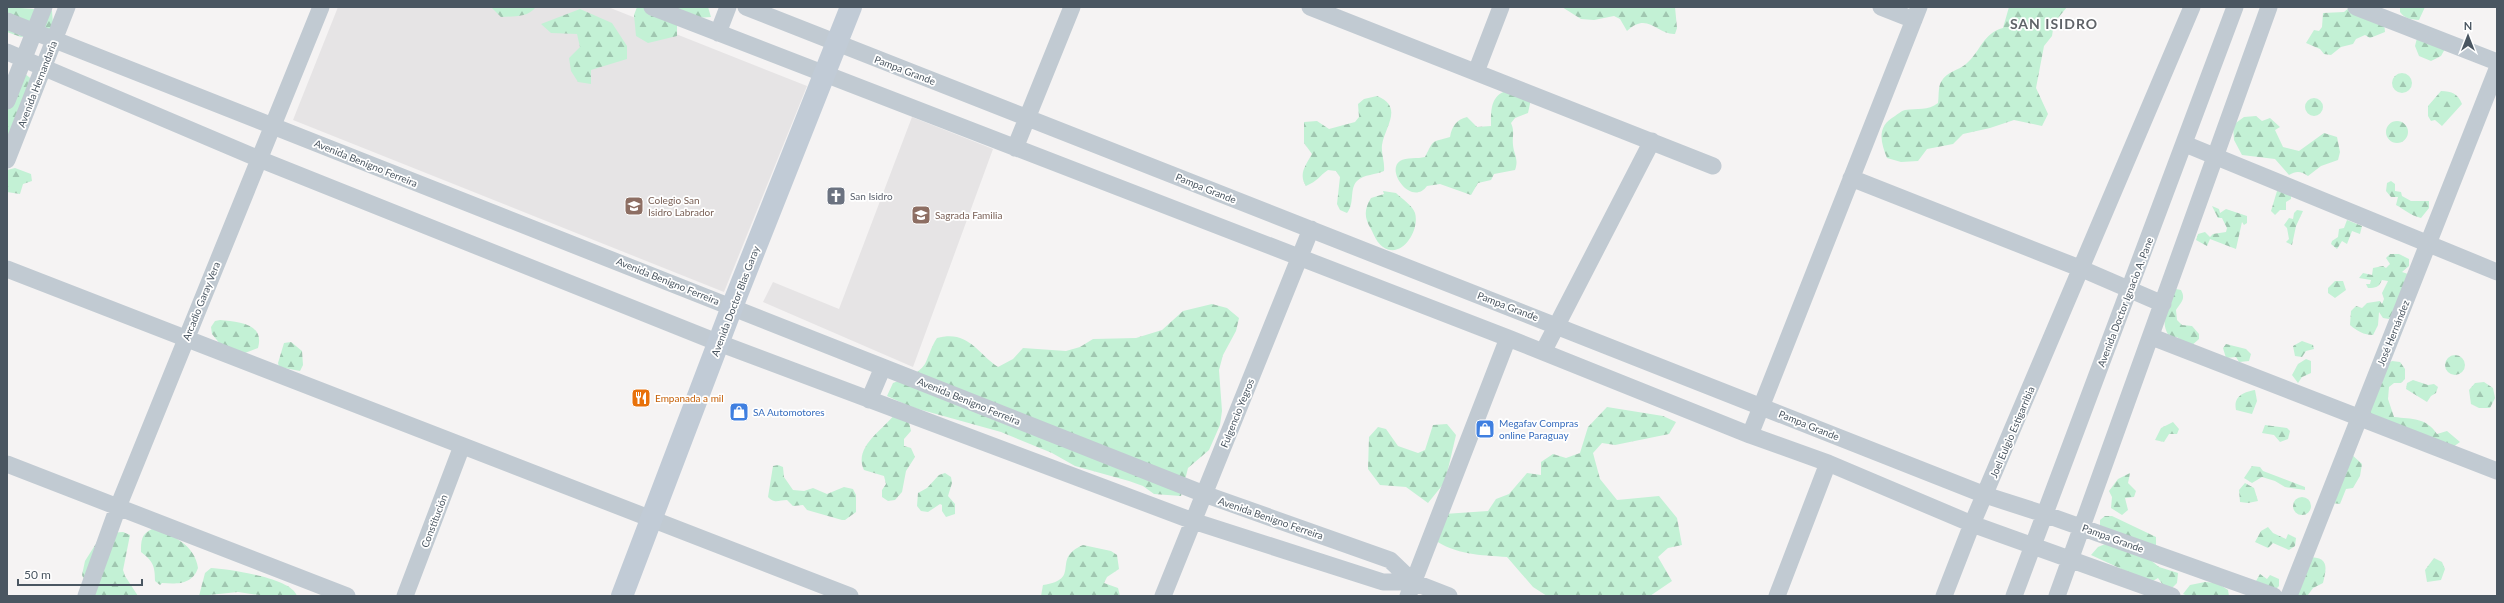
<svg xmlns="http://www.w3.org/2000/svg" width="2504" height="603" viewBox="0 0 2504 603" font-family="Lato,sans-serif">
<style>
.education{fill:#e6e4e5}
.forest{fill:url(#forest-firs)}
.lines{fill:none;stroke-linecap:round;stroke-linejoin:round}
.street{stroke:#c1cad2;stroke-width:17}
.secondary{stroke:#c1cbd6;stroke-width:22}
.labels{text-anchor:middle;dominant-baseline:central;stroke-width:3.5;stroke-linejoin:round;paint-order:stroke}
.street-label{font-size:10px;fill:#4a5661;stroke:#fff}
.worship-label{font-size:10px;fill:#5b616d;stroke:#fff;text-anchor:start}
.education-label{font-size:10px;fill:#785e54;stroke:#fff;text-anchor:start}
.food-label{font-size:10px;fill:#c56008;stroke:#fff;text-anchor:start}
.shop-label{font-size:10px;fill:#366cbe;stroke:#fff;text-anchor:start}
.district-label{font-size:14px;font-weight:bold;letter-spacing:1px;fill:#5f6368;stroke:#fff}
</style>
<defs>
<pattern id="forest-firs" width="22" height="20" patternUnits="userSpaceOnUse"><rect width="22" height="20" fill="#c3f1d5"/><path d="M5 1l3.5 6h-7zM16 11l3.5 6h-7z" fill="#a0c6b0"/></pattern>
</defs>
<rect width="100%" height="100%" fill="#f5f3f3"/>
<!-- education -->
<path class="education" d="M338,7H608L807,86L724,292L293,120Z
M912,117L993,149L913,367L763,302L773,282L839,309Z"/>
<!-- forest -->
<path class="forest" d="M7,7L34,9L47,7L52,11L53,24L49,30L21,37L7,32Z
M491,7H536C527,18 515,16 501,17Z
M637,7H708L711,17L696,18L677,9V36L648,43L636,36L634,15Z
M1562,7H1675L1677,28L1675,34C1657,35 1648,11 1627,31L1620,19L1614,16L1594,20L1581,19Z
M2009,7H2067L2054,23L2052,36L2044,46L2036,88L2048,114L2042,126L2014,120L1990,128L1963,134L1953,144L1927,149L1918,161L1901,162L1887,158C1880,141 1877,126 1895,116C1898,114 1901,111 1905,110C1917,108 1928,111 1938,103C1939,97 1938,87 1941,82C1947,71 1958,71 1966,64C1981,51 1983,33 2003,28Z
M2350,7L2384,22L2385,32L2370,38L2365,35L2356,39L2353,44L2341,47L2331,55L2324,54L2320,49L2306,43L2314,30L2319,31L2322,27L2323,13L2344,12Z
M2400,7H2425L2419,20C2410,19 2405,19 2400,12Z
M580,9L612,23L627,46V59L591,70V84L578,82L571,71L569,58L580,47L577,34L551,33L541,24Z
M2417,38L2446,47L2441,56L2431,61L2419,56L2415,46Z
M2392 83a10 10 0 1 1 20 0a10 10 0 1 1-20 0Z
M24,73L34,81L7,151V82Z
M1506,91L1531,99L1528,113L1515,118L1511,123C1515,132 1512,136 1513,145C1514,155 1519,159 1515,170L1494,174L1491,180L1478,183L1471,195L1440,184L1427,186C1412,207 1385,171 1400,161C1406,157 1418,159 1425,157C1435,138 1430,143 1450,137C1452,126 1456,120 1467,117L1477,127L1491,126C1491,112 1490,96 1506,91Z
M2441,91C2452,91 2458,94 2462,104L2442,126L2435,120L2431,121L2428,116V106Z
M1377,96C1404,107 1385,126 1382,145C1381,154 1385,162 1384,171C1376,175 1364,174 1357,181C1349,189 1355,204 1347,213L1340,210L1337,204L1340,177L1336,171L1328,170C1319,176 1318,181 1306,186C1298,174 1306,165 1312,154L1304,143V122L1317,121L1329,129L1355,122L1359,117L1358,104L1364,99Z
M2305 107a9 9 0 1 1 18 0a9 9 0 1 1-18 0Z
M2256,116L2262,121L2270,118L2280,127L2275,130L2283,147L2299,151L2324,133L2337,137L2340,152L2338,160L2321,166L2308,176C2301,171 2296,171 2289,175L2275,159L2242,155L2234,140L2233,125L2244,117Z
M2386 132a11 11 0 1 1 22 0a11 11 0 1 1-22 0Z
M15,168L31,174L32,181L23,184L20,194L7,192V170Z
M2391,181L2395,184V191L2401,192L2402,196L2411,201H2429V208L2421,218C2410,215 2405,210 2396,205L2398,197H2391L2386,191L2387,183Z
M1383,191L1396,193C1402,199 1412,205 1415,213C1420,230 1402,260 1383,247C1377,243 1374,235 1371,229C1364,218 1364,209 1371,198L1384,194Z
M2277,191L2291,192V199L2286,202V210H2280L2275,215L2271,211Z
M2212,206L2219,209L2220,213L2226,209L2247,216V223L2244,225L2242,222L2236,249L2210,239L2207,246L2196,240L2198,234L2205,232L2210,237L2213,234L2226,232L2227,228L2222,218H2218Z
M2297,210L2303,211L2296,226L2292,245L2286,242L2289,239L2287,228L2284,225L2289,218L2293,219L2294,213Z
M2347,220L2362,226L2360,234L2352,231L2347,244L2342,241L2337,249L2331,244L2332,241L2338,237L2339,229L2344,228Z
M2390,254H2399L2409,259V266L2402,272L2408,274L2398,307L2389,319L2383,318L2379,312L2378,325L2373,335C2364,335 2357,331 2350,325L2351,311L2356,306L2362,308L2367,303L2380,301L2382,304L2384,299L2382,293L2388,281L2382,280C2379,287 2376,288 2368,288L2366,284H2370L2371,280L2359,278L2363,273L2372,275L2373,268L2383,266L2386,268L2390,264L2386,258Z
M2335,281H2343L2346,290L2335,298L2328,293V288Z
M2176,289L2181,290C2186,299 2181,302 2176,310L2177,320L2182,325L2192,326L2199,334V339L2190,347L2177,337L2172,340C2157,323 2168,307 2176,289Z
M1212,304L1227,308L1239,318L1236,331L1223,355L1219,370L1222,411L1220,425L1209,450L1188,468L1181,496L1154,494L1143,486L1129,481L1075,466L1052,453L1001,432L911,407L887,396L893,383C903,379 918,375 925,364C929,356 931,347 937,338C968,330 975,351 998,367L1013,359L1023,348L1066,351L1080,347L1093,339L1136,338L1162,330L1183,311Z
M220,320C238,322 265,323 258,348L245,353L225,350L212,334L211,327L215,321Z
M2302,341L2313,345L2314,349L2306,351L2302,357L2295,356L2293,346Z
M291,342L302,351L303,365L300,371L279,367L278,363L284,343Z
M2226,344L2246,349L2251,354L2249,361L2239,362L2236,357L2226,358L2223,348Z
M2445 365a10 10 0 1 1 20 0a10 10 0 1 1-20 0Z
M2306,359L2311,361V373L2302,377L2298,383L2292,375L2298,364Z
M2392,361L2400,362L2405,369V379L2401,383H2394L2389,387L2388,399L2394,417C2412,419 2427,418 2437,434L2447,431L2460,442L2453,447L2371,416L2368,403L2386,365Z
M2413,380L2428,385L2434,384L2438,387L2436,393L2431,396L2427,402L2406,389L2407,383Z
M2484,382L2493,388L2495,398L2490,408H2479L2471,404L2469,390L2475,383Z
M2255,390L2257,401L2252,414L2236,410C2233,396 2244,392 2255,390Z
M1607,407L1663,416L1676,422L1669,434L1615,445L1602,443L1593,453L1600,479L1617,500L1659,496L1677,518L1682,545L1668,548L1658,557L1672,581L1650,596H1547L1533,587L1507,557C1480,555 1456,555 1433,539L1444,514L1488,511L1496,499L1509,494L1527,473L1541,475V462L1553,454L1566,458L1580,453L1588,427Z
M894,415L908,418L911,431L904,439V446L911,448L915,457L906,471L902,492L895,500L888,501L882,497V490L886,484L884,476L864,470C853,447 883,430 894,415Z
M2173,422L2179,429L2177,434H2169L2164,442L2155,440L2161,428Z
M1447,424L1456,435L1445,482L1428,503L1406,487L1380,485L1368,469L1369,437L1378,427L1386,429L1398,446L1418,453L1425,450L1433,425Z
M2265,425L2287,428L2290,431L2288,439L2280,442L2274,435L2262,433Z
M2350,453L2362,464L2360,476L2353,488L2346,489L2340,504L2332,503Z
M778,465L783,467L784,477L793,490L804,491L813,488L827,494L844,487L853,489L856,495V512L845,520H842L807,510L803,505L793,506L787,500C779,500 774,504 768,497L773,466Z
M2252,466L2260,467L2263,471L2305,487V490L2285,487L2275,481L2262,477L2252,483L2244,478Z
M945,473L951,477L952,483L948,496L955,504V514L946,517L942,511V505L940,504L928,512L921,511L917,506L918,493L927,488L939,475Z
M2130,473L2128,483L2136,491L2134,497L2125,498L2128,510L2122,515L2111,508L2112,497L2109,491L2118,479Z
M2245,483L2254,488L2258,501L2248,503L2240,502L2239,490Z
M2293 506a9 9 0 1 1 18 0a9 9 0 1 1-18 0Z
M2105,516H2112L2156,537V547L2100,528V520Z
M2268,527L2273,533L2286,539L2288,534L2296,538L2295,546L2289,550L2273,543L2268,548L2255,542L2261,531Z
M152,529C172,534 195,545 198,568C192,585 177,584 162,583L160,585L155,581C155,566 153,561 141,552C141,541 141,534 152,529Z
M123,532L130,535L123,570L125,576L138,596H91L82,575L85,561L97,542L109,533Z
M2110,542L2142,553L2159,567L2178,573L2177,583L2168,592L2158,578L2146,585L2141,578L2091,555L2098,547Z
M1083,545L1111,551L1117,555L1119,569L1107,577L1104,583L1118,588L1120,596H1041L1043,585C1083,579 1050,559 1083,545Z
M2307,557C2329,557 2327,566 2323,583L2313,588L2308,595L2296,596Z
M2434,558L2442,562L2445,569L2441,580L2427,582L2425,570Z
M211,568C228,569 292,578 297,596H265L238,592L199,596L205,573Z
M2260,574L2267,579L2270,575L2279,579V586L2275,590L2256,581Z
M2205,582L2217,583L2228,590L2229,596H2188L2183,594L2190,585Z"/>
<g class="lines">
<!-- street -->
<path class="street" d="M652,7L1508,338L1750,435L1828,463L1972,524L2172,596
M746,7L1985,495L2044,514L2274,596
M1310,7L1713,166
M1881,7L1914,20
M2356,7L2497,62
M7,21L1204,494L1390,560L1413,582
M718,33L728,7
M7,52L259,159L719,343L1193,521L1383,582H1413L1449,596
M1476,72L1501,7
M7,101L44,7
M2185,144L2497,272
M1015,148L1072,7
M7,160L67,7
M1851,178L2082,269L2163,304
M7,269L850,596
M2152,337L2497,471
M1543,352L1652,141
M869,400L883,367
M1750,435L1919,7
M7,464L347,596
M86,596L118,507L321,7
M405,596L462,446
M1163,596L1311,229
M1408,596L1508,338
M1777,596L1828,463
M1944,596L1972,524L2192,7
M2014,596L2235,7
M2057,596L2269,7
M2289,596L2497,69"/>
<!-- secondary -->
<path class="secondary" d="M622,596L732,307L851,7"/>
</g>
<!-- icons -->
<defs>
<symbol id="church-square" viewBox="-11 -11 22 22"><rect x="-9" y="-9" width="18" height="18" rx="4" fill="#6b7280" stroke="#fff"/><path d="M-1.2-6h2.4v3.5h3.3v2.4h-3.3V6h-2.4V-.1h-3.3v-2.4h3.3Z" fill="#fff"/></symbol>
<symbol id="school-square" viewBox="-11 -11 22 22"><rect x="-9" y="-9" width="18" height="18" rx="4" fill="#8d6e63" stroke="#fff"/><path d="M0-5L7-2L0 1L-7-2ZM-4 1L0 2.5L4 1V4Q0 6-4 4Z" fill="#fff"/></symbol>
<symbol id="restaurant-square" viewBox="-11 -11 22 22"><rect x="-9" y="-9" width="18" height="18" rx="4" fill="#e8710a" stroke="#fff"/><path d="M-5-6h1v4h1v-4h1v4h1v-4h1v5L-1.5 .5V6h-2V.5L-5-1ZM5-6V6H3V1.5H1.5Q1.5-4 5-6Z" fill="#fff"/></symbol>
<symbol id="shop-square" viewBox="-11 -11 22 22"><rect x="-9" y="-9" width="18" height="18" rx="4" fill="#3f7fe0" stroke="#fff"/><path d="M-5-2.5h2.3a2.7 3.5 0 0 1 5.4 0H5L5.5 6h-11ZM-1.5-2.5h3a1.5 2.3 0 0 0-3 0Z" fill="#fff"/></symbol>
</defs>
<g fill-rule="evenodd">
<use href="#church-square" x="825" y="185" width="22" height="22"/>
<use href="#school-square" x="623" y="195" width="22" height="22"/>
<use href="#school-square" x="910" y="204" width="22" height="22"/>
<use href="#restaurant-square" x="630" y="387" width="22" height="22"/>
<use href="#shop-square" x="728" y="401" width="22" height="22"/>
<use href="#shop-square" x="1474" y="418" width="22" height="22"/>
</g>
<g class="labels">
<!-- street labels -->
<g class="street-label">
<text transform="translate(905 70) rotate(21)">Pampa Grande</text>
<text transform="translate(37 84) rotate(-69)">Avenida Hernandaria</text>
<text transform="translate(366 163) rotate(22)">Avenida Benigno Ferreira</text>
<text transform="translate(1206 188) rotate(22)">Pampa Grande</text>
<text transform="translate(668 281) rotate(22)">Avenida Benigno Ferreira</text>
<text transform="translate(201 301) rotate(-68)">Arcadio Garay Vera</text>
<text transform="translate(735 301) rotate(-69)">Avenida Doctor Blas Garay</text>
<text transform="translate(2125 302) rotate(-69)">Avenida Doctor Ignacio A. Pane</text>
<text transform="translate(1508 306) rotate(21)">Pampa Grande</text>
<text transform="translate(2393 333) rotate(-68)">José Hernández</text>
<text transform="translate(969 401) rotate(22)">Avenida Benigno Ferreira</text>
<text transform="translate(1237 413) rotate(-68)">Fulgencio Yegros</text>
<text transform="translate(1809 425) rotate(22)">Pampa Grande</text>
<text transform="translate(2012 432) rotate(-67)">Joel Eulgio Estigarribia</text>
<text transform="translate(1271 518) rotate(19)">Avenida Benigno Ferreira</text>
<text transform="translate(434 521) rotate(-69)">Constitución</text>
<text transform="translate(2113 538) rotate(20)">Pampa Grande</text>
</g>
<!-- worship labels -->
<g class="worship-label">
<text x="850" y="196">San Isidro</text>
</g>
<!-- education labels -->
<g class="education-label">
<text x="648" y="200">Colegio San<tspan x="648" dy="12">Isidro Labrador</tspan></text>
<text x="935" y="215">Sagrada Familia</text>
</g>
<!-- food labels -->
<g class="food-label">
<text x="655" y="398">Empanada a mil</text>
</g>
<!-- shop labels -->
<g class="shop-label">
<text x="753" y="412">SA Automotores</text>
<text x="1499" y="423">Megafav Compras<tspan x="1499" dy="12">online Paraguay</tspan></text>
</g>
<!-- district labels -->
<g class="district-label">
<text x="2054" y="23">SAN ISIDRO</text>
</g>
</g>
<!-- border -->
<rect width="2504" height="603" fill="none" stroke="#4a5661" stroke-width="16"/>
<!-- north arrow -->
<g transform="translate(2468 36)" stroke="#ffffff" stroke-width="3" paint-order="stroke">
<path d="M0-3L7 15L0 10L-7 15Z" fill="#4a5661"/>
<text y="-6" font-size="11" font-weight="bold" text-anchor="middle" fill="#4a5661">N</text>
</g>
<!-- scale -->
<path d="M18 579v6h124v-6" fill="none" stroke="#4a5661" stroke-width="2"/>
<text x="24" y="579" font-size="12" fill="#4a5661" stroke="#ffffff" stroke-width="3" paint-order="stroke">50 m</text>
</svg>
